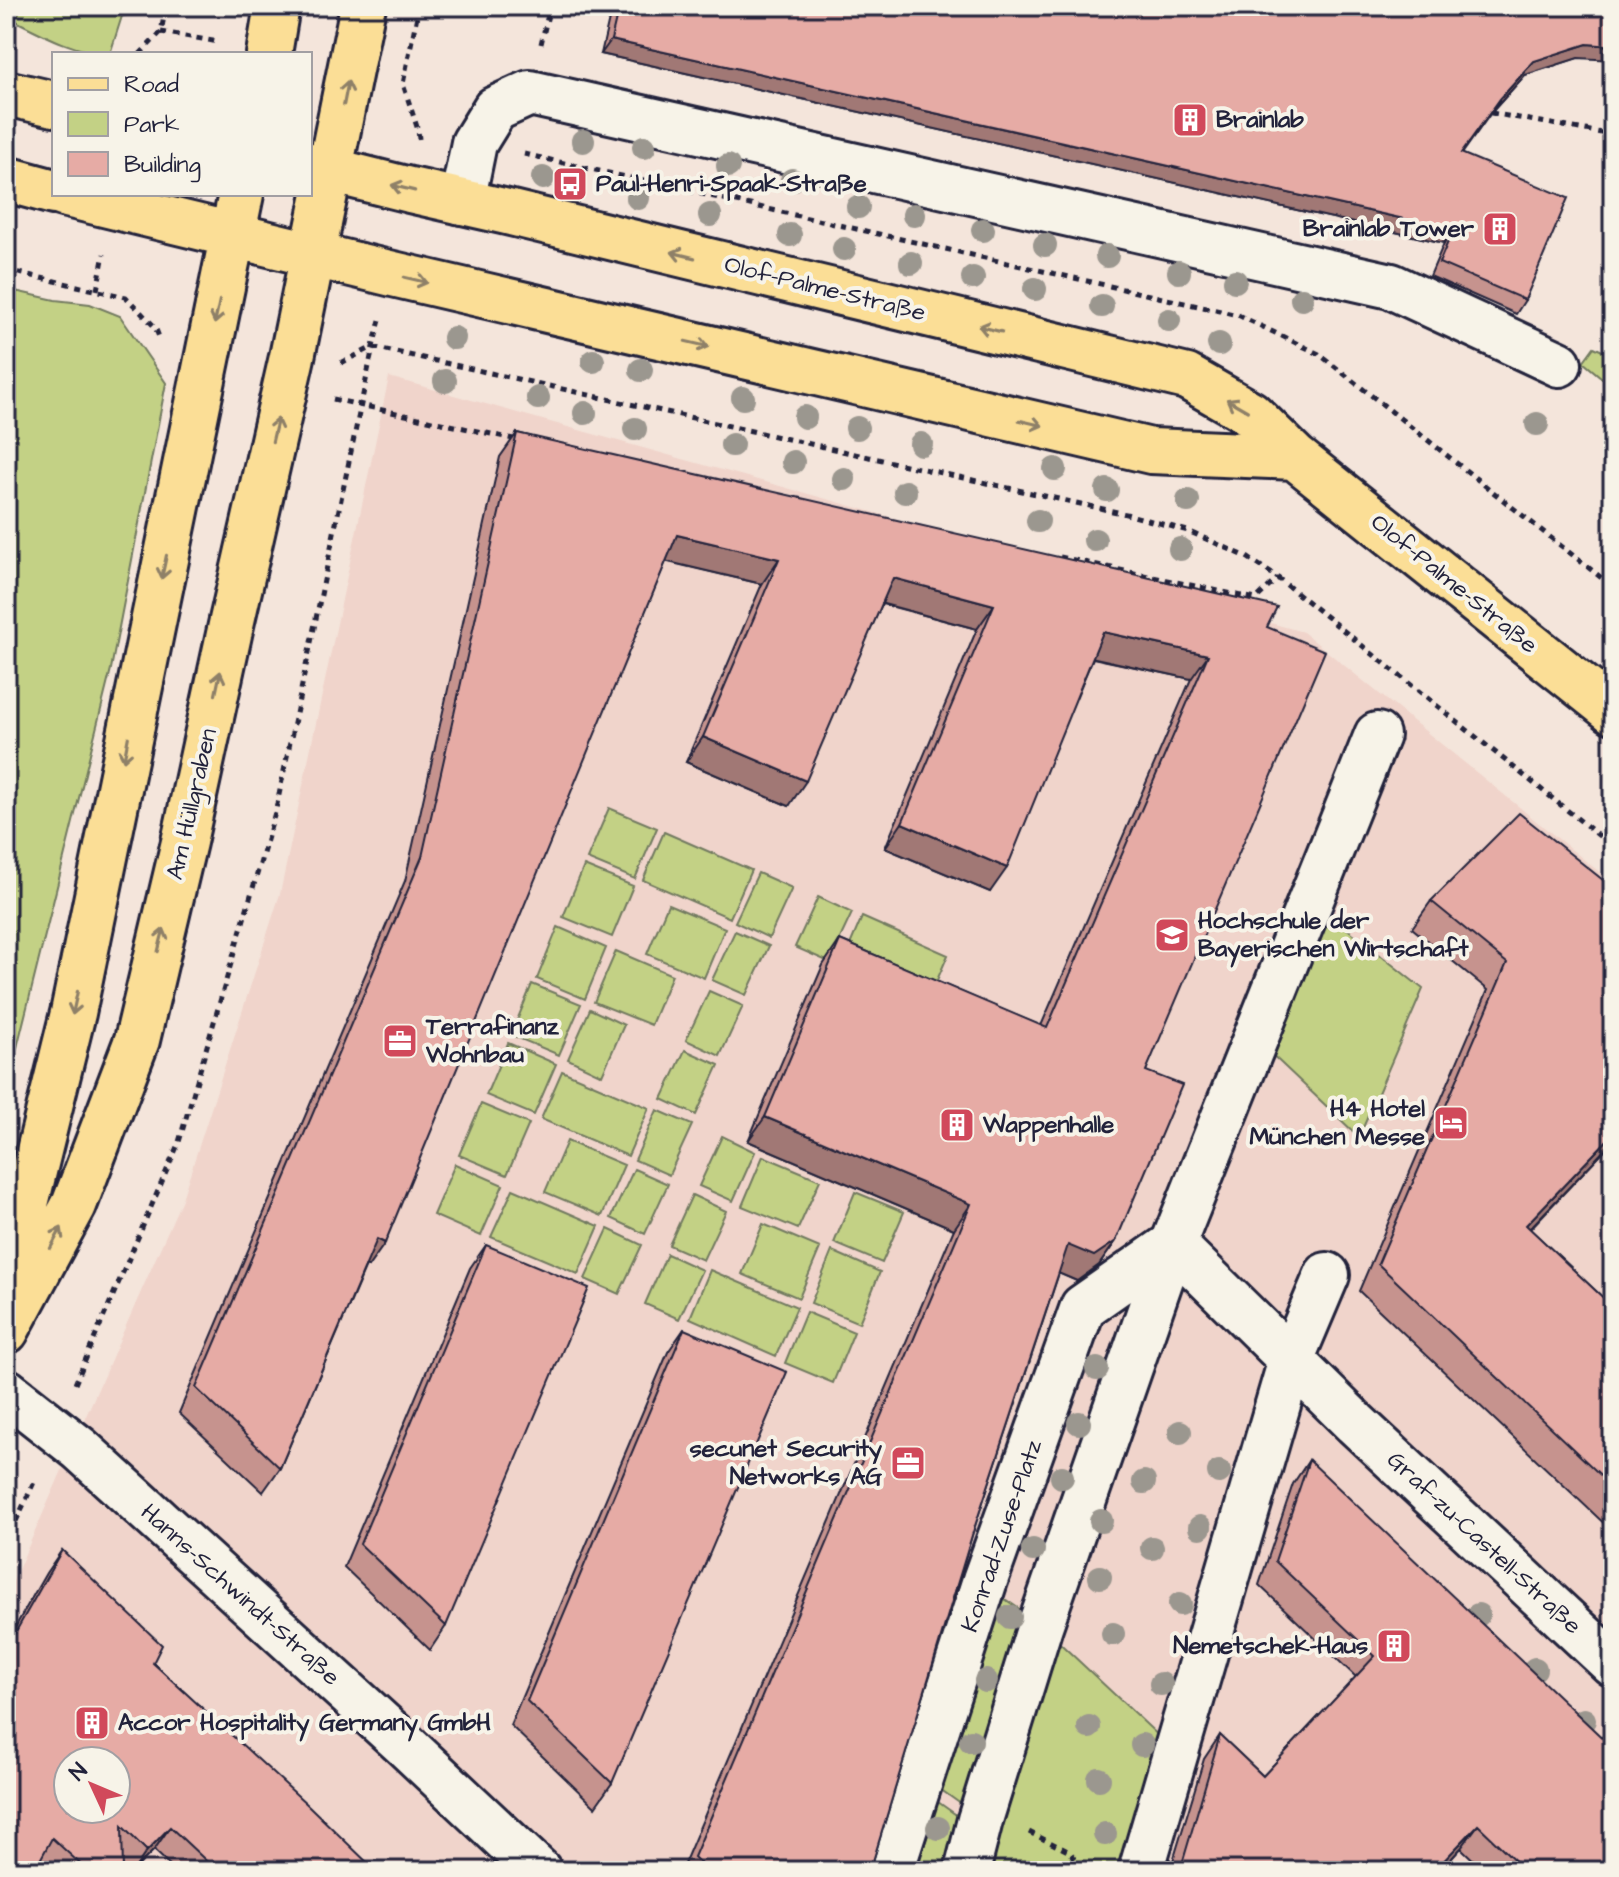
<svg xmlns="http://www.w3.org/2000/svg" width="1619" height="1877" viewBox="0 0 1619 1877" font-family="'Architects Daughter',sans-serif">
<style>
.built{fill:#f0d4cb;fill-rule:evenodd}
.green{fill:#c3d185;stroke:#727a60;stroke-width:2}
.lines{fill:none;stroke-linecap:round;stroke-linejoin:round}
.minor-casing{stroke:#22223b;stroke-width:50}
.major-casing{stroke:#22223b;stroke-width:50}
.path{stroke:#22223b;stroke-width:5;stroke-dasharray:6 6;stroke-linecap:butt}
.minor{stroke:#f7f3e8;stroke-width:44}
.major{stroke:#fbde96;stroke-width:44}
.tree{fill:#9b978f}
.wall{fill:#c6938e;stroke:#22223b;stroke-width:2}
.shaded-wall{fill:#a17874;stroke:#22223b;stroke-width:2}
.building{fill:#e6aba5;stroke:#22223b;stroke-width:2;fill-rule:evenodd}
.oneway{stroke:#8e8068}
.labels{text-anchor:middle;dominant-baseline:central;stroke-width:8;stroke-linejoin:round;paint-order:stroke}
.poi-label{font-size:24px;font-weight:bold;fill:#22223b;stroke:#f7f3e8;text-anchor:start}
.street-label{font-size:24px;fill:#22223b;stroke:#f7f3e8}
</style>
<rect width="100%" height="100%" fill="#f4e5db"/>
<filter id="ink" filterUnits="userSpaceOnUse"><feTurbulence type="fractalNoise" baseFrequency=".0125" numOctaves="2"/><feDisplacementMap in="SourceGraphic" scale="16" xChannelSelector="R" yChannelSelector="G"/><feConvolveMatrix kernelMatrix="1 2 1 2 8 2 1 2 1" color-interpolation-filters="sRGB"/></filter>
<g filter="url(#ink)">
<!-- built -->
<path class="built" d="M389,377L1303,632L1613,883V1871H6V1597L182,1199L280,894ZM68,1761H116V1809H68Z"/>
<!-- green -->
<path class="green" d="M6,6H163L122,16L110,54C76,54 36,31 6,16Z
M6,289L55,300L90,304L120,316L166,383L111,669L6,1092Z
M1594,347L1613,356V387L1583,362Z
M609,808L657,828L635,879L587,859Z
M664,832L751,870L730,918L643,880Z
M584,866L633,886L612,937L563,917Z
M758,873L792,888L769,938L735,922Z
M818,897L852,913L829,962L795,947Z
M668,904L725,928L704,978L647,954Z
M1321,908L1423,989L1359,1137L1265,1048Z
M862,917L948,955L927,1003L841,966Z
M558,927L606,948L585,999L537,979Z
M735,931L769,946L746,995L712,980Z
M616,951L672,975L651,1025L594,1002Z
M532,984L581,1004L559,1055L511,1035Z
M709,991L743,1006L720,1056L686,1040Z
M590,1009L624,1025L602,1075L568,1059Z
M508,1043L556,1064L534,1115L486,1095Z
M685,1050L719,1065L696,1115L662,1099Z
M562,1071L649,1108L628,1156L541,1119Z
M481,1104L529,1124L507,1175L459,1155Z
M657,1110L692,1125L669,1175L635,1160Z
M722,1136L755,1152L733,1201L699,1186Z
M567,1141L624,1165L602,1216L545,1192Z
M763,1156L820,1180L798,1229L742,1206Z
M455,1164L503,1185L481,1236L433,1215Z
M634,1169L668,1184L645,1234L611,1218Z
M513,1189L599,1226L578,1274L491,1237Z
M855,1192L904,1212L882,1263L834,1243Z
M692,1195L726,1211L703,1260L669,1245Z
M763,1224L820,1248L799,1298L742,1274Z
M608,1229L642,1245L619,1294L585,1279Z
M832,1251L880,1272L859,1323L811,1303Z
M667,1254L702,1270L679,1319L645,1304Z
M710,1270L797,1307L776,1356L690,1318Z
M806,1312L854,1332L833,1383L785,1363Z
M1002,1597L1031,1617L965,1807L940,1789Z
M1050,1634L1162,1739L1122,1871H979Z
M938,1802L962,1819L951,1871H916Z"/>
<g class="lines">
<defs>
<path id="minor" d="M462,202L474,143L495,109L530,93L1391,286L1559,364
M6,1391L80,1449L405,1745L539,1871
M891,1871L985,1580L1083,1307L1173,1244L1355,1423L1613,1664
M967,1871L980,1820L1040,1626L1173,1244L1377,735
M1141,1871L1291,1360L1327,1275"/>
<path id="major" d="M269,54L277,6
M6,93L54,104
M310,165L410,190L503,211L1187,377L1250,413L1295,457L1613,711
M6,179L54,192
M63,194L393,274L1151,451L1295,457
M6,1285L73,1013L241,194
M6,1331L74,1205L137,1040L184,842L231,625L292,357L363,6"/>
</defs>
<!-- minor casing -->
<use href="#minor" class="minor-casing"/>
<!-- major casing -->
<use href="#major" class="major-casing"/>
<!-- path -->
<path class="path" d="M161,32L219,42
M541,44L550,6
M140,54L161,32L166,6
M1491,113L1613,135
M419,139L418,130L403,84L419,6
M524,154L1238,315L1319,354L1613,587
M6,270L126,297L155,327L159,337
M97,290L104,254
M341,363L373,347L1126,514L1188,531L1247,557L1278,578L1613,847
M333,399L518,440
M1060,557L1256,599L1278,578
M75,1384L179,1142L276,809L373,347L380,320
M6,1543L36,1478
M1029,1832L1070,1852L1084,1871"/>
<!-- minor -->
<use href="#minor" class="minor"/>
<!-- major -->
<use href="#major" class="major"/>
</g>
<!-- trees -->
<g class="tree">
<circle cx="583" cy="141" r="12"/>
<circle cx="644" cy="147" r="12"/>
<circle cx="728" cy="166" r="12"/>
<circle cx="543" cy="178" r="12"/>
<circle cx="792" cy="180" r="12"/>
<circle cx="638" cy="198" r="12"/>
<circle cx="858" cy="207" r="12"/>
<circle cx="710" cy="215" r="12"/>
<circle cx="914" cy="215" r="12"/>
<circle cx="983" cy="230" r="12"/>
<circle cx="790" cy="235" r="12"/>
<circle cx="1045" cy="245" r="12"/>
<circle cx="844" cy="249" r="12"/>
<circle cx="1107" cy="256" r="12"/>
<circle cx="911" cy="263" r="12"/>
<circle cx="1179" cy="272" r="12"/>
<circle cx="973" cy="278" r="12"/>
<circle cx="1235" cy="281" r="12"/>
<circle cx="1035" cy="289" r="12"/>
<circle cx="1302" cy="299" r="12"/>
<circle cx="1102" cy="306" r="12"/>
<circle cx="1169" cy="320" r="12"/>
<circle cx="454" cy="338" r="12"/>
<circle cx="1219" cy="344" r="12"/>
<circle cx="593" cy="361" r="12"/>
<circle cx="641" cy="370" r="12"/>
<circle cx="445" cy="381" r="12"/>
<circle cx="538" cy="398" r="12"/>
<circle cx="743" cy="398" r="12"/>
<circle cx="585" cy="413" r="12"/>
<circle cx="805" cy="417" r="12"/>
<circle cx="1537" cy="424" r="12"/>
<circle cx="857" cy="428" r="12"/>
<circle cx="635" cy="429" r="12"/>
<circle cx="921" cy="444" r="12"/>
<circle cx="732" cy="445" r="12"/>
<circle cx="793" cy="462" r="12"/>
<circle cx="1055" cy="469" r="12"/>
<circle cx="844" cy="479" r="12"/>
<circle cx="1107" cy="490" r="12"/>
<circle cx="905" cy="492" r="12"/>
<circle cx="1188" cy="501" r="12"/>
<circle cx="1038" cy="521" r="12"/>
<circle cx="1095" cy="540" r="12"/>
<circle cx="1180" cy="549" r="12"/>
<circle cx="1097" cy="1369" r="12"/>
<circle cx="1079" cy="1423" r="12"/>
<circle cx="1180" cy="1432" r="12"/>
<circle cx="1219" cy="1472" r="12"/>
<circle cx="1062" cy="1477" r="12"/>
<circle cx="1144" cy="1482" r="12"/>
<circle cx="1101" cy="1521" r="12"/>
<circle cx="1200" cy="1527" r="12"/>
<circle cx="1152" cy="1548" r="12"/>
<circle cx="1033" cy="1550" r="12"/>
<circle cx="1100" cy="1577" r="12"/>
<circle cx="1180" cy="1604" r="12"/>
<circle cx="1478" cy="1615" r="12"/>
<circle cx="1010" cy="1617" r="12"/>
<circle cx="1113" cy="1634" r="12"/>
<circle cx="1535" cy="1669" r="12"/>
<circle cx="986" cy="1681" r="12"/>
<circle cx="1161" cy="1684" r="12"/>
<circle cx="1584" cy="1720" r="12"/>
<circle cx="1089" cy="1727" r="12"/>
<circle cx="971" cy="1741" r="12"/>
<circle cx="1142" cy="1745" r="12"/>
<circle cx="1099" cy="1779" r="12"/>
<circle cx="938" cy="1828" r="12"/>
<circle cx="1105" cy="1834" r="12"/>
</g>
<!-- wall -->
<path class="wall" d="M612,6H1613L1578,58L1525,75L1491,113L1462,154L1525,300L1516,314L1430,276L1444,243L601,54Z
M517,433L1267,627L1146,1071L1116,1241L1099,1265L1077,1281L1059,1273L973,1532L870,1871H681L954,1229L748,1141L823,965L840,940L1041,1026L1191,679L1093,658L990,892L885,848L977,629L882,604L789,806L686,762L762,584L666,561L368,1267L366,1266L280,1468L263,1492L179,1413L405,881L500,457Z
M1613,888V1141L1530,1229L1613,1307V1532L1359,1291L1488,990L1412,928L1431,901Z
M486,1245L446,1626L430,1650L344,1567L470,1268Z
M684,1329L612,1783L595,1807L510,1725L668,1352Z
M1309,1460L1613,1871H1485L1461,1848L1440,1871H1170L1204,1759L1220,1735L1263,1776L1356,1677L1259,1585L1293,1484Z
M62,1550L153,1663L376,1871H176L154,1850L133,1871H128L123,1866V1871H47L38,1863L6,1871V1643L46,1573Z"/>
<!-- shaded-wall -->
<path class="shaded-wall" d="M611,40L1453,230L1444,243L601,54Z
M1587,44L1613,46V60L1578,58L1525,75L1491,113L1500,99L1534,61Z
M677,535L779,559L762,584L660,560Z
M893,578L994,605L977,629L876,602Z
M1103,632L1208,655L1191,679L1086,656Z
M703,737L806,781L789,806L686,762Z
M902,823L1007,868L990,892L885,848Z
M765,1117L971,1204L954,1229L748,1141Z
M1613,1134V1141L1507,1252L1526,1225Z
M377,1239L385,1243L368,1267L360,1264Z
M1116,1241L1099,1265L1077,1281L1051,1270L1068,1245Z
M1478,1825L1461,1848L1440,1871H1434Z
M170,1827L154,1850L133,1871L147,1851Z"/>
<!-- building -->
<path class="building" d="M619,6H1613V46L1587,44L1534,61L1500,99L1461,153L1568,198L1525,300L1439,263L1453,230L611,40Z
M517,433L1277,607L1267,627L1325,651L1146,1071L1182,1085L1116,1241L1094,1256L1068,1245L973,1532L870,1871H708L694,1857L971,1204L765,1117L840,940L1047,1028L1208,655L1103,632L1007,868L902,823L994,605L893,578L806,781L703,737L779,559L677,535L385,1243L377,1239L280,1468L196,1388L422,857Z
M1519,813L1613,888V1134L1526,1225L1613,1307V1487L1378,1264L1507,963L1431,901Z
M486,1245L589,1288L446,1626L360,1544Z
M684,1329L787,1372L612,1783L527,1701Z
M1309,1460L1613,1748V1871H1526L1478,1825L1434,1871H1180L1220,1735L1263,1776L1375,1656L1275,1561Z
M62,1550L162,1645L153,1663L309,1806L376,1871H217L170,1827L147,1851L122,1826L123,1871H88L52,1838L34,1871H6V1649ZM68,1761H116V1809H68Z"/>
<!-- one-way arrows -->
<defs><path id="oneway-shaft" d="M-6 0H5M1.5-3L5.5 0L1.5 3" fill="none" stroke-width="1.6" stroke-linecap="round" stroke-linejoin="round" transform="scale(2)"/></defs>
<g class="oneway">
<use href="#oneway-shaft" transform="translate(346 93) rotate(-79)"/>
<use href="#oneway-shaft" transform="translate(403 188) rotate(-166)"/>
<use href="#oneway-shaft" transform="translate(683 255) rotate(-166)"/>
<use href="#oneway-shaft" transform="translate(416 280) rotate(13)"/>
<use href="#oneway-shaft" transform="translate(217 312) rotate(102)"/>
<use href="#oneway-shaft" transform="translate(990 329) rotate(-166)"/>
<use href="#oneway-shaft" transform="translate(697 344) rotate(13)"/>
<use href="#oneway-shaft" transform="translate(1237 405) rotate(-150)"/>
<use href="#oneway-shaft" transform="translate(1031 423) rotate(13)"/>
<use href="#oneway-shaft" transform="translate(275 430) rotate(-77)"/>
<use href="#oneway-shaft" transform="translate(164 567) rotate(102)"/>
<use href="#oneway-shaft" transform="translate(218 683) rotate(-78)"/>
<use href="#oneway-shaft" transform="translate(126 749) rotate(101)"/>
<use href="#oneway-shaft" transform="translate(161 940) rotate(-76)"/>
<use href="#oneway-shaft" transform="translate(75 1003) rotate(102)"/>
<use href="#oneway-shaft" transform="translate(56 1238) rotate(-62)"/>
</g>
</g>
<!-- icons -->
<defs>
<symbol id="building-square" viewBox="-11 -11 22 22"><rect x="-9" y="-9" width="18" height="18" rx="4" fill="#d1495b" stroke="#f7f3e8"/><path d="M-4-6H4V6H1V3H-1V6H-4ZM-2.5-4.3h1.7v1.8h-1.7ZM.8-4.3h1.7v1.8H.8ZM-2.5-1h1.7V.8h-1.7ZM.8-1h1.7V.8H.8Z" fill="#fff"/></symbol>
<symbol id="bus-square" viewBox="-11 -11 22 22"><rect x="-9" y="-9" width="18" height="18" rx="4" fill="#d1495b" stroke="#f7f3e8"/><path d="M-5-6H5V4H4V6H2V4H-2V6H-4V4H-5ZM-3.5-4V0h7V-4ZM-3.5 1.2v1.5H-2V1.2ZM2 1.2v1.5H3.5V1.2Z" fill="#fff"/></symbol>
<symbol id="university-square" viewBox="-11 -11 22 22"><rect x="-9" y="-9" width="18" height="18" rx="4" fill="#d1495b" stroke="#f7f3e8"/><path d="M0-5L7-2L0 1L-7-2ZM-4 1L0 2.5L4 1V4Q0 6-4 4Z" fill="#fff"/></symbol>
<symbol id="office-square" viewBox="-11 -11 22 22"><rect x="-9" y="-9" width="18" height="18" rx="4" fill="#d1495b" stroke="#f7f3e8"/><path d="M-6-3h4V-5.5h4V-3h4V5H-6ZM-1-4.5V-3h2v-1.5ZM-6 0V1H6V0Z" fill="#fff"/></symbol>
<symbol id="hotel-square" viewBox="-11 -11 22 22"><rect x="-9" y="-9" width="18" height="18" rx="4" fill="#d1495b" stroke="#f7f3e8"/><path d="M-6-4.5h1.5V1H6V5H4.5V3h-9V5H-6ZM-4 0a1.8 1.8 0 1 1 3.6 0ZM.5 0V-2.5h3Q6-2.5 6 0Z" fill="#fff"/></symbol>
</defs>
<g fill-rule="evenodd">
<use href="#building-square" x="1170" y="100" width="40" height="40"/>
<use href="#bus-square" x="550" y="164" width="40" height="40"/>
<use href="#building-square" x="1480" y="209" width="40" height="40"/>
<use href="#university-square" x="1152" y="915" width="40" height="40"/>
<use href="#office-square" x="380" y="1021" width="40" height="40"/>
<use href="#hotel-square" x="1431" y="1103" width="40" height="40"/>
<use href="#building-square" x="937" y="1105" width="40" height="40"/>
<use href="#office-square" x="888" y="1443" width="40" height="40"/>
<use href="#building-square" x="1374" y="1626" width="40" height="40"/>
<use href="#building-square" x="72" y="1703" width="40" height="40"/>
</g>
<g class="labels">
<!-- poi labels -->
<g class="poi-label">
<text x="1216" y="120">Brainlab</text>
<text x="596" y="184">Paul-Henri-Spaak-Straße</text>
<text x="1474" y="229" text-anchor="end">Brainlab Tower</text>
<text x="1198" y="921">Hochschule der<tspan x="1198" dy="28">Bayerischen Wirtschaft</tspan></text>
<text x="426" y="1027">Terrafinanz<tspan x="426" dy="28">Wohnbau</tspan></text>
<text x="1425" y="1109" text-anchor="end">H4 Hotel<tspan x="1425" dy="28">München Messe</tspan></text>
<text x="983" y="1125">Wappenhalle</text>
<text x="882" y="1449" text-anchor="end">secunet Security<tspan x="882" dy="28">Networks AG</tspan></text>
<text x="1368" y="1646" text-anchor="end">Nemetschek-Haus</text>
<text x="118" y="1723">Accor Hospitality Germany GmbH</text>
</g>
<!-- street labels -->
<g class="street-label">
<text transform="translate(825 289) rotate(14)">Olof-Palme-Straße</text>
<text transform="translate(1454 584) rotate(39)">Olof-Palme-Straße</text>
<text transform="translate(192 804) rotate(-77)">Am Hüllgraben</text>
<text transform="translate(1002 1536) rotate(-71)">Konrad-Zuse-Platz</text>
<text transform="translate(1484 1543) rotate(43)">Graf-zu-Castell-Straße</text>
<text transform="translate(240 1595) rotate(42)">Hanns-Schwindt-Straße</text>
</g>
</g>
<!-- margin -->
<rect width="1619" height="1877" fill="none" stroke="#f7f3e8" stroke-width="32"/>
<rect x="16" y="16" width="1587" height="1845" fill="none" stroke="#22223b" stroke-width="3" filter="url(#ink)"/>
<!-- legend -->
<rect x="52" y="52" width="260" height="144" fill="#f7f3e8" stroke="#a29fa3" stroke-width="2"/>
<rect x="68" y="78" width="40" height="12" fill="#fbde96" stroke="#a29fa3" stroke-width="2"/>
<text x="124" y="92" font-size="24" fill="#22223b">Road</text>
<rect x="68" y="112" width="40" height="24" fill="#c3d185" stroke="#a29fa3" stroke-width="2"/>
<text x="124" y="132" font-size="24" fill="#22223b">Park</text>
<rect x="68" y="152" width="40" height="24" fill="#e6aba5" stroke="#a29fa3" stroke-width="2"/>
<text x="124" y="172" font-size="24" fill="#22223b">Building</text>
<!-- north arrow -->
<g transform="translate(92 1785) rotate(314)"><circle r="38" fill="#f7f3e8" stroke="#a29fa3" stroke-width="2"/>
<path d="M0-6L14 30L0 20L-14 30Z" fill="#d1495b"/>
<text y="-12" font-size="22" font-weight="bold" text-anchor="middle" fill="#22223b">N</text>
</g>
</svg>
